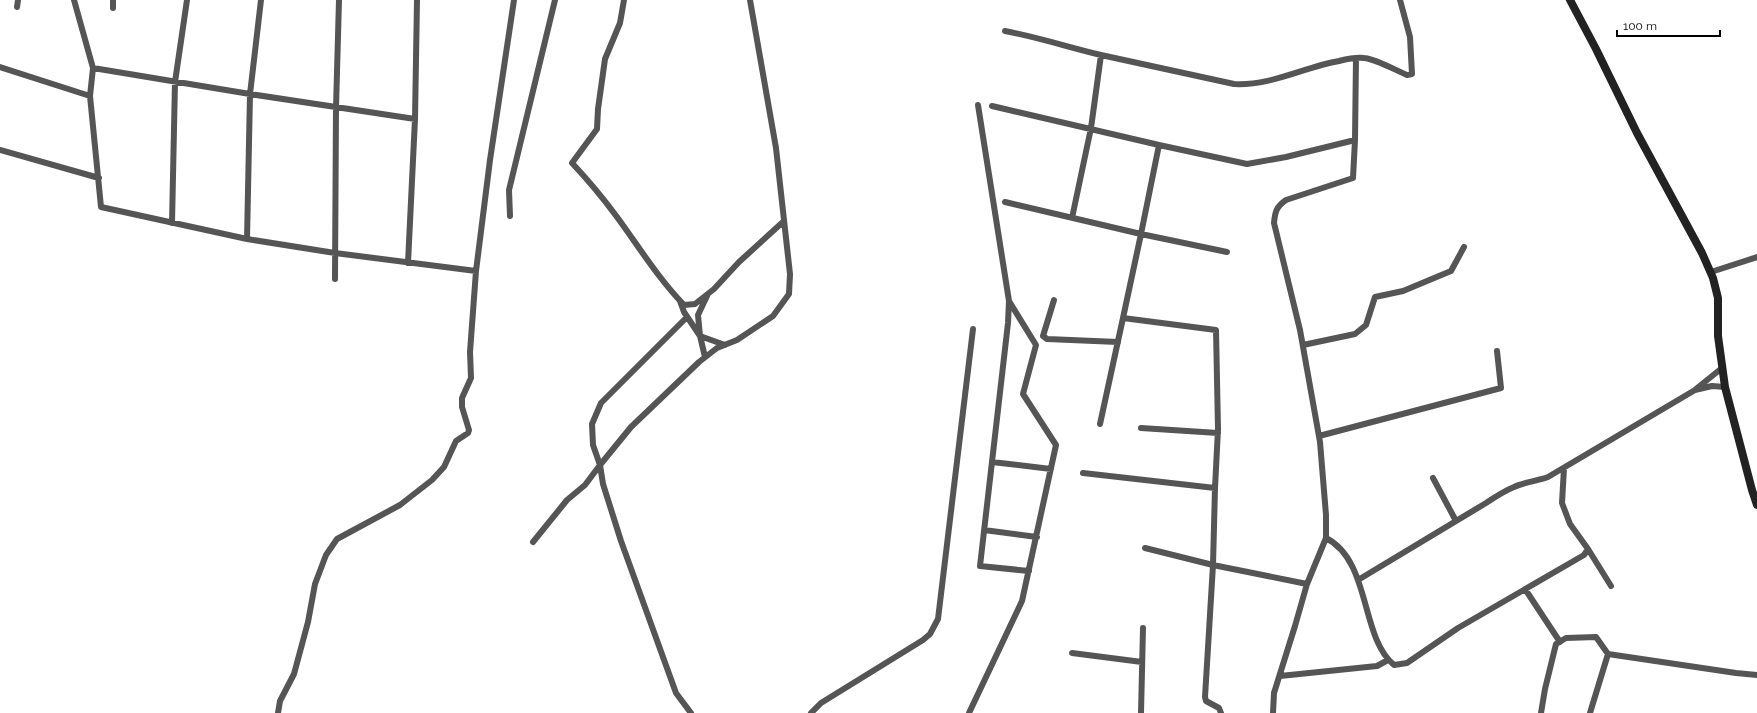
<svg xmlns="http://www.w3.org/2000/svg" width="1757" height="713" viewBox="0 0 1757 713" font-family="Raleway,sans-serif">
<style>
.lines{fill:none;stroke-linecap:round;stroke-linejoin:round}
.street{stroke:#555;stroke-width:6}
.secondary{stroke:#222;stroke-width:8}
</style>
<rect width="100%" height="100%" fill="#fff"/>
<g class="lines">
<!-- street -->
<path class="street" d="M74,0L93,68L90,96L101,207L247,239L335,253L476,271
M624,0L620,23L605,59L598,109L597,129L572,163C588,180 603,198 617,217C639,247 658,278 684,305L695,304L714,289L739,262L784,221
M17,7L18,0
M113,8V0
M1005,31C1037,37 1068,47 1101,55L1091,128L1072,218
M1101,55L1234,84C1271,86 1304,67 1339,61C1347,59 1356,57 1364,58C1376,59 1395,70 1407,75L1412,74L1410,37L1400,0
M0,67L90,96
M93,68L250,94L415,119
M992,106L1159,145
M0,150L99,178
M1005,202L1141,234L1159,145L1247,164L1286,157L1355,140
M510,216L509,190L555,0
M172,223L175,82L187,0
M247,239L250,94L261,0
M408,263L415,119L417,0
M1711,272L1757,257
M335,279L336,108L339,0
M707,296L698,315L700,336L725,345
M1054,300L1043,336L1047,339L1118,342
M680,301L684,312L700,336L705,357
M1009,301L1008,323L980,566L1029,571
M1303,345L1355,334L1366,325L1375,297L1403,291L1451,271L1464,247
M1696,389L1722,368
M1100,424L1123,318
M1141,428L1218,433
M1319,436L1501,388L1497,351
M992,462L1051,469
M1083,473L1215,488
M1433,478L1456,521
M984,530L1037,537
M1326,538C1371,561 1360,637 1394,665L1407,663L1458,628L1584,555L1588,549L1570,524L1562,503L1564,468
M533,542L567,500L585,485L600,465L593,445L592,424L601,403L687,317
M1145,548L1213,565L1215,488L1218,429L1216,330L1123,318L1141,234L1227,252
M1588,549L1611,586
M1358,580L1486,503C1495,497 1504,491 1514,487C1525,482 1537,481 1548,477L1695,390L1712,386L1725,387
M1525,589L1560,642
M1072,653L1142,662
M1280,676L1377,666L1388,660
M278,713L280,701L294,674L308,622L315,584L326,555L337,539L400,505L432,480L444,467L456,441L468,433L469,430L462,407V398L471,378L470,352L476,271L490,160L514,0
M691,713L676,693L621,541L603,484L600,465L631,427L699,362L717,348L737,340L773,316L789,294L790,274L776,148L750,0
M811,713L821,703L923,640L930,634L938,619L973,329
M969,713L1022,601L1056,445L1023,394L1036,345L1009,301L978,105
M1141,713L1143,628
M1221,713L1219,708L1206,701L1205,697L1213,565L1307,584
M1273,713L1274,693L1295,626L1307,584L1326,538V515L1320,442L1300,330L1274,223C1275,212 1276,207 1286,200L1353,178L1355,140L1356,58
M1541,713L1545,689L1556,644L1566,638L1596,637L1608,654
M1590,713L1608,654L1736,673L1757,675"/>
<!-- secondary -->
<path class="secondary" d="M1570,0L1596,49L1637,133L1702,253L1713,278L1718,298V336L1725,387L1752,490L1757,505"/>
</g>
<!-- scale -->
<path d="M1617 30v6h103v-6" fill="none" stroke="#000000" stroke-width="2"/>
<text x="1623" y="30" font-size="12" fill="#000000" stroke="#ffffff" stroke-width="3" paint-order="stroke">100 m</text>
</svg>
